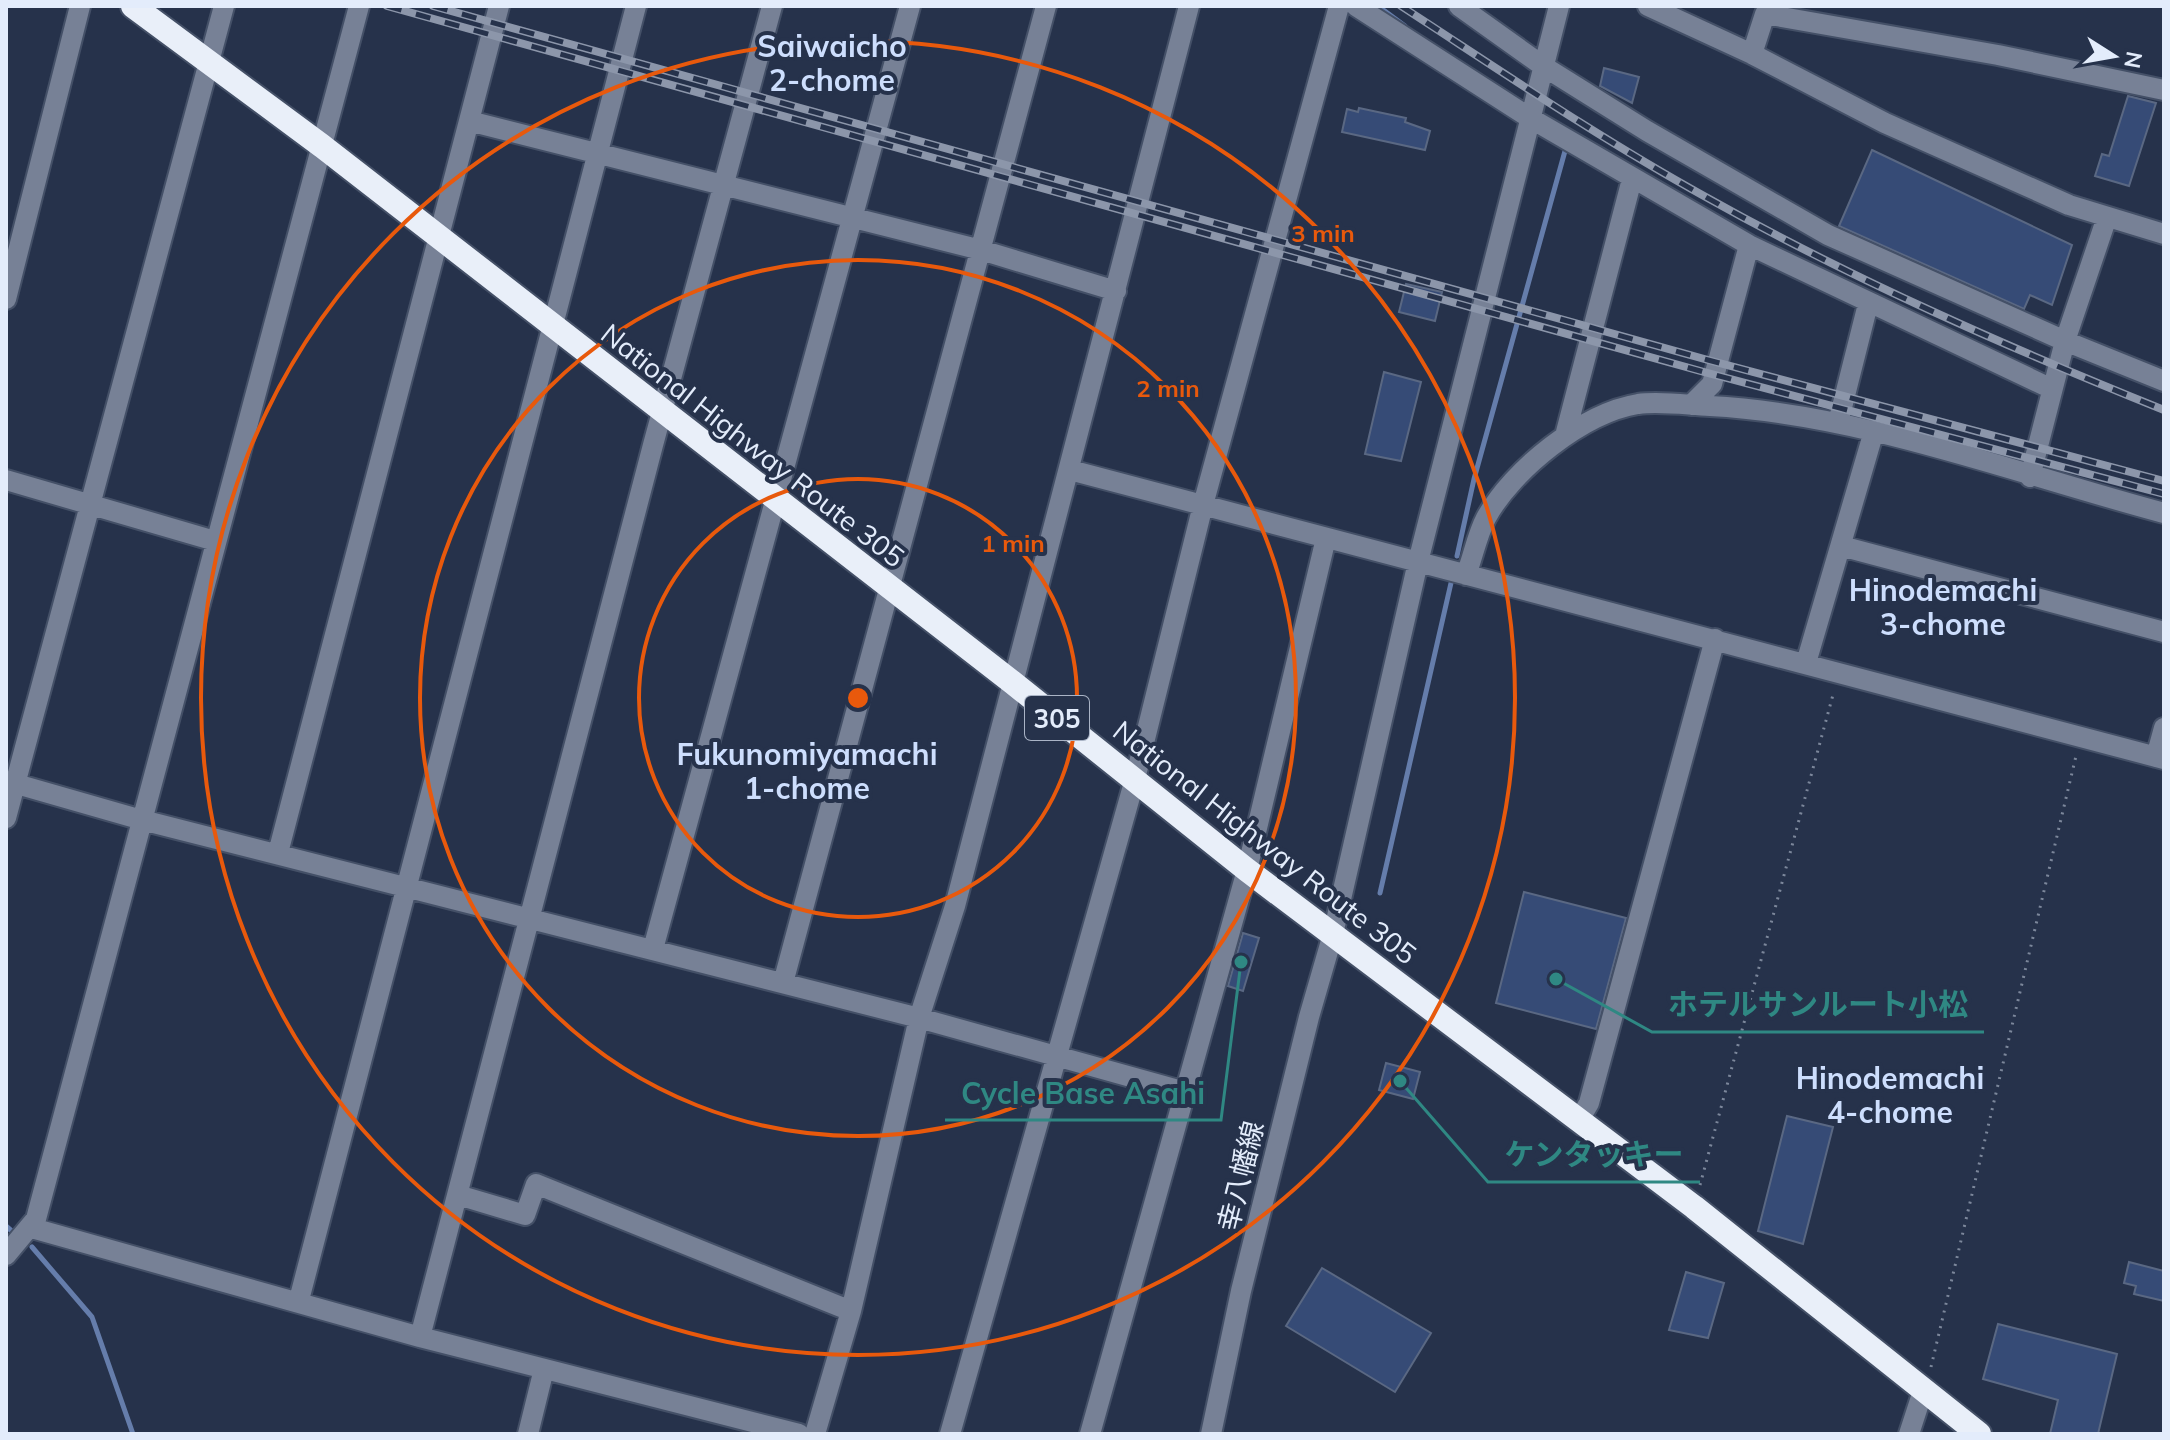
<svg xmlns="http://www.w3.org/2000/svg" width="2170" height="1440" viewBox="0 0 2170 1440" font-family="Mulish,'Noto Sans JP',sans-serif">
<style>
.lines{fill:none;stroke-linecap:round;stroke-linejoin:round}
.stream{stroke:#657dab;stroke-width:5}
.building{fill:#364b76;stroke:#5a6883;stroke-width:2}
.minor-casing{stroke:#445067;stroke-width:24}
.highway-casing{stroke:#445067;stroke-width:28}
.path{stroke:#7c879b;stroke-width:3;stroke-dasharray:2 6;stroke-linecap:butt}
.minor{stroke:#778196;stroke-width:20}
.highway{stroke:#e9eff9;stroke-width:24}
.rail-casing{stroke:#8c96aa;stroke-width:8}
.rail{stroke:#26324b;stroke-width:5;stroke-dasharray:15;stroke-linecap:butt}
.ring{fill:none;stroke:#e8590c;stroke-width:4}
.labels{text-anchor:middle;dominant-baseline:central;stroke-width:8;stroke-linejoin:round;paint-order:stroke}
.shield{fill:#26324b;stroke:#aab4c6;stroke-width:2}
.shield-label{font-size:26px;font-weight:bold;fill:#e3ecfb}
.street-label{font-size:28px;fill:#e3ecfb;stroke:#26324b}
.neighbourhood-label{font-size:30px;font-weight:bold;fill:#cddefd;stroke:#26324b}
.centre{fill:#e8590c;stroke:#26324b;stroke-width:4}
.ring-label{font-size:24px;text-anchor:middle;font-weight:bold;fill:#e8590c;stroke:#26324b;stroke-width:8;stroke-linejoin:round;paint-order:stroke}
.leader{fill:none;stroke:#2f8883;stroke-width:3}
.callout-dot{fill:#2f8883;stroke:#26324b;stroke-width:3}
.callout-label{font-size:30px;text-anchor:middle;font-weight:bold;fill:#2f8883;stroke:#26324b;stroke-width:8;stroke-linejoin:round;paint-order:stroke}
</style>
<rect width="100%" height="100%" fill="#26324b"/>
<g class="lines">
<!-- stream -->
<path class="stream" d="M1378,6L1405,26
M1457,556L1474,479L1565,151
M1380,893L1451,583
M6,1226L14,1233
M32,1247L92,1317L133,1434"/>
</g>
<!-- building -->
<path class="building" d="M1604,68L1639,77L1632,103L1600,86Z
M2128,96L2156,103L2129,186L2095,176L2102,154L2109,156Z
M1359,108L1406,118L1405,122L1430,131L1425,150L1342,132L1347,109L1358,112Z
M1872,150L2072,245L2052,305L2030,295L2024,309L1839,226Z
M1406,284L1442,292L1435,321L1399,312Z
M1384,372L1421,382L1401,461L1365,454Z
M1524,892L1626,918L1596,1029L1496,1003Z
M1243,933L1259,938L1243,991L1228,986Z
M1386,1063L1420,1072L1413,1099L1379,1090Z
M1787,1116L1833,1127L1803,1244L1758,1231Z
M2129,1262L2164,1271V1301L2134,1294L2136,1286L2124,1283Z
M1322,1268L1431,1333L1395,1392L1286,1326Z
M1686,1272L1724,1283L1708,1338L1669,1330Z
M1998,1324L2117,1354L2098,1434H2050L2058,1400L1983,1379Z"/>
<g class="lines">
<defs>
<path id="minor" d="M1356,6L1530,118L1749,245L2052,389
M1459,6L1543,66L1647,131L1828,235L2065,341L2164,381
M1648,6L1752,54L1885,123L2069,205L2164,234
M1752,54L1765,14L1998,55L2164,90
M469,121L981,250L1116,291
M6,299L80,6
M1691,405L1712,384L1749,245
M1838,423L1868,304
M1566,432L1632,179
M1070,470L2164,759
M2030,477L2065,341L2107,217
M6,480L215,541
M1841,546L2164,632
M1466,575C1473,557 1477,535 1486,518C1512,470 1583,413 1638,404C1660,401 1687,405 1710,406C1862,414 2017,474 2164,513
M1806,663L1874,431
M2156,757L2164,728
M6,781L142,820L919,1018L1185,1092
M6,818L224,6
M278,853L499,6
M653,949L910,6
M783,983L1046,6
M1579,1120L1589,1103L1715,639
M458,1195L525,1215L536,1184L851,1311
M32,1228L420,1337L799,1434
M6,1255L36,1219L359,6
M299,1300L636,6
M420,1337L653,445L772,6
M528,1434L544,1369
M815,1434L851,1311L919,1018L955,906L1189,6
M950,1434L1135,779L1203,505L1339,6
M1090,1434L1247,870L1326,538
M1211,1434L1241,1291L1309,1017L1333,934L1418,562L1559,6
M1909,1434L1923,1391"/>
<path id="highway" d="M133,6L322,146L1012,682L1247,870L1694,1207L1979,1434"/>
</defs>
<!-- minor casing -->
<use href="#minor" class="minor-casing"/>
<!-- highway casing -->
<use href="#highway" class="highway-casing"/>
<!-- path -->
<path class="path" d="M1700,1185L1834,691
M1931,1367L2076,756"/>
<!-- minor -->
<use href="#minor" class="minor"/>
<!-- highway -->
<use href="#highway" class="highway"/>
<defs>
<path id="rail" d="M387,6L1704,372L2164,494
M433,6L1708,360L2164,481
M1401,6C1501,71 1599,138 1704,196C1852,279 2007,347 2164,410"/>
</defs>
<!-- rail casing -->
<use href="#rail" class="rail-casing"/>
<!-- rail -->
<use href="#rail" class="rail"/>
</g>
<!-- distance rings -->
<g class="ring">
<circle cx="858" cy="698" r="219"/>
<circle cx="858" cy="698" r="438"/>
<circle cx="858" cy="698" r="657"/>
</g>
<g class="labels">
<!-- shield labels -->
<rect class="shield" x="1025" y="696" width="64" height="44" rx="6"/>
<g class="shield-label">
<text x="1057" y="718">305</text>
</g>
<!-- street labels -->
<g class="street-label">
<text transform="translate(753 445) rotate(38)">National Highway Route 305</text>
<text transform="translate(1265 842) rotate(38)">National Highway Route 305</text>
<text transform="translate(1240 1176) rotate(-76)">幸八幡線</text>
</g>
<!-- neighbourhood labels -->
<g class="neighbourhood-label">
<text x="832" y="46">Saiwaicho<tspan x="832" dy="34">2-chome</tspan></text>
<text x="1943" y="590">Hinodemachi<tspan x="1943" dy="34">3-chome</tspan></text>
<text x="807" y="754">Fukunomiyamachi<tspan x="807" dy="34">1-chome</tspan></text>
<text x="1890" y="1078">Hinodemachi<tspan x="1890" dy="34">4-chome</tspan></text>
</g>
</g>
<circle cx="858" cy="698" r="12" class="centre"/>
<g class="ring-label">
<text x="1323" y="242">3 min</text>
<text x="1168" y="397">2 min</text>
<text x="1013" y="552">1 min</text>
</g>
<!-- callouts -->
<path class="leader" d="M1556 979L1652 1032H1984M1241 962L1221 1120H945M1400 1081L1488 1182H1700"/>
<g class="callout-dot">
<circle cx="1556" cy="979" r="8"/>
<circle cx="1241" cy="962" r="8"/>
<circle cx="1400" cy="1081" r="8"/>
</g>
<g class="callout-label">
<text x="1818" y="1015">ホテルサンルート小松</text>
<text x="1083" y="1104">Cycle Base Asahi</text>
<text x="1594" y="1165">ケンタッキー</text>
</g>
<!-- border -->
<rect width="2170" height="1440" fill="none" stroke="#e3ecfb" stroke-width="16"/>
<!-- north arrow -->
<g transform="translate(2114 56) rotate(101)" stroke="#26324b" stroke-width="6" paint-order="stroke">
<path d="M0-6L14 30L0 20L-14 30Z" fill="#e3ecfb"/>
<text y="-12" font-size="22" font-weight="bold" text-anchor="middle" fill="#e3ecfb">N</text>
</g>
</svg>
